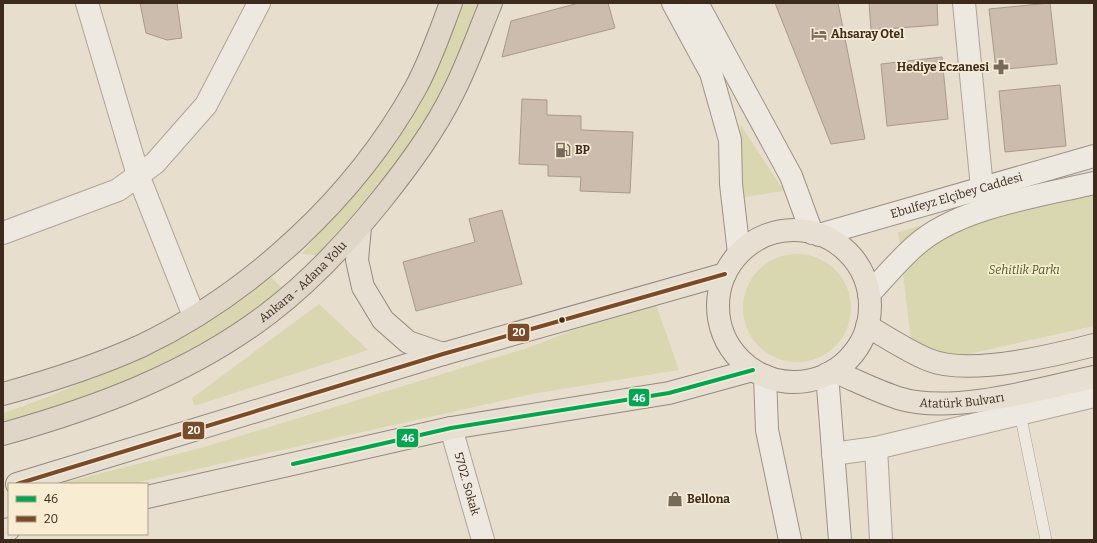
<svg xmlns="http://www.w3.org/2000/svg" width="1097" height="543" viewBox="0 0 1097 543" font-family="Bitter,serif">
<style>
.green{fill:#d9d7af}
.building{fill:#cbbcae;stroke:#a8998c}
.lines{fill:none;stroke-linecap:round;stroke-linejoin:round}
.service-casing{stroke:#ada397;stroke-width:12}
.minor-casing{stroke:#ada397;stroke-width:24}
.secondary-casing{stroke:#9c9286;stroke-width:24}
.primary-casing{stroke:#92887d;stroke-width:24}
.trunk-casing{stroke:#92887d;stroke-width:24}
.service{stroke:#eee9e0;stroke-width:11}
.minor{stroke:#eee9e0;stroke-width:22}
.secondary{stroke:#eee9e0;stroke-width:22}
.primary{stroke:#e7dfd1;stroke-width:22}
.trunk{stroke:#e0d6c8;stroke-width:22}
.bus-1-casing{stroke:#f8ecd3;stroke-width:7}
.bus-2-casing{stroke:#f8ecd3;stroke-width:7}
.bus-1{stroke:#00a651;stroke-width:4}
.bus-2{stroke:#7a4b2a;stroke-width:4}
.bus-dot{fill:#3c2b1d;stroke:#f8ecd3;stroke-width:1.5}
.labels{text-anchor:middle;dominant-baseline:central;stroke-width:3.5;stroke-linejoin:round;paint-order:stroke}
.poi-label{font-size:12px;font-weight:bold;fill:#3c2b1d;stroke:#f8ecd3;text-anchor:start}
.street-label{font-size:12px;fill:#3c2b1d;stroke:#f8ecd3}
.park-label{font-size:12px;font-style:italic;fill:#4f5a22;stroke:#f8ecd3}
.line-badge{stroke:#f8ecd3;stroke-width:1.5}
.badge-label{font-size:11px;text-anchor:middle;font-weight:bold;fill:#fff}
</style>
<rect width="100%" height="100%" fill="#e8dece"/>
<!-- green -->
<path class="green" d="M460,3H479L465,40L447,82L413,150L326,256L302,254L327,223Z
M740,124L784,191L744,197Z
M1094,179V326L959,356L913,357L898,232Z
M743 308a54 54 0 1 1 108 0a54 54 0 1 1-108 0Z
M271,277L284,290L203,352L3,429V413C59,395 110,370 161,342C199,321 236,301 271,277Z
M654,299L679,370L532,394L130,484H59L201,448L530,347Z
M319,304L368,350L194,406L192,398Z"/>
<!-- building -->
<path class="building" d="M140,3H177L182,38L167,40L146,33Z
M579,3H608L615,28L502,57L511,21Z
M775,3H838L865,139L831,144Z
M869,3H937L938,25L871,30Z
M1050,3L1057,64L996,70L989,9Z
M942,57L948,119L887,126L881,64Z
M1060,85L1066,146L1005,152L999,91Z
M522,99L547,100V115L581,116V130L633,132L630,193L580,191L581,177L548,176V165L519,164Z
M502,210L522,284L416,311L403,262L475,242L469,219Z"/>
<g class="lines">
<defs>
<path id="service" d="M1020,413L1046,540"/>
<g id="minor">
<path d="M87,3L138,175L194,316"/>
<path d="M964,3L982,188"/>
<path d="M3,233L118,190L155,163L206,105L259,3"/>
<path id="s1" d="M451,428L483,540"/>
<path d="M876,448L881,540"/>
<path d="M833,454L876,448L1094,396"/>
</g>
<g id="secondary">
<path d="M673,3L711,73L730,140L731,184L739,253"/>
<path d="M697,3L791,176L812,233"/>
<path id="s2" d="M819,235L1094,156"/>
<path d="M869,294C884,278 899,260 915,246C958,207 1039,196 1094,183"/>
<path d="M827,374L840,540"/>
<path d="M765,376L767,430L790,540"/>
</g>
<g id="primary">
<path d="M360,227L357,260L363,287L383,320L408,342L443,354"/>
<circle cx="794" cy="306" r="76"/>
<path d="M867,326C887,337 907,351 929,360C968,376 1052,356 1094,345"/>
<path id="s3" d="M833,371C855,380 876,391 898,398C951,415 1040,389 1094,377"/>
<path d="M17,484L443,354L725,274"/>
<path d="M147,497L451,428L669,393L753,370"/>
<path d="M3,530L9,529"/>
</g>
<g id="trunk">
<path d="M3,394C50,381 97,366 141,346C252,293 355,197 415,89C430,62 440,32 451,3"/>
<path id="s4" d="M3,434C96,408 191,373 269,313C311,281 349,240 382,199C409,165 435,130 454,91C468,63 479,32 491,3"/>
</g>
</defs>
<!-- service casing -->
<use href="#service" class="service-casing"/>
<!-- minor casing -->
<use href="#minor" class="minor-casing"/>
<!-- secondary casing -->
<use href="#secondary" class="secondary-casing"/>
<!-- primary casing -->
<use href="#primary" class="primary-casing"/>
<!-- trunk casing -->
<use href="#trunk" class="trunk-casing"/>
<!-- service -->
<use href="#service" class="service"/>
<!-- minor -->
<use href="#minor" class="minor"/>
<!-- secondary -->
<use href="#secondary" class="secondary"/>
<!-- primary -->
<use href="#primary" class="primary"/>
<!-- trunk -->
<use href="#trunk" class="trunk"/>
<defs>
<path id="bus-1" d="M293,464L451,428L669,393L753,370"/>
<path id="bus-2" d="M17,484L443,354L725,274"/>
</defs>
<!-- bus-1 casing -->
<use href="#bus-1" class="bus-1-casing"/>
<!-- bus-2 casing -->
<use href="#bus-2" class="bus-2-casing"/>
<!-- bus-1 -->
<use href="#bus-1" class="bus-1"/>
<!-- bus-2 -->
<use href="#bus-2" class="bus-2"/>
</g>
<!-- icons -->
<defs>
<symbol id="hotel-bare" viewBox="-9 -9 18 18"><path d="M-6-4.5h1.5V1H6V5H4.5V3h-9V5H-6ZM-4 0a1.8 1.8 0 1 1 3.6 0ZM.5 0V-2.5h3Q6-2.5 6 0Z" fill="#786a5b" stroke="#f8ecd3" stroke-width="2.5" paint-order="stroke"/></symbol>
<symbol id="pharmacy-bare" viewBox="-9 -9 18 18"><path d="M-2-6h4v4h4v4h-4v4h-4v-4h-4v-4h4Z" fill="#786a5b" stroke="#f8ecd3" stroke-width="2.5" paint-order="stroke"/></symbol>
<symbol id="fuel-bare" viewBox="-9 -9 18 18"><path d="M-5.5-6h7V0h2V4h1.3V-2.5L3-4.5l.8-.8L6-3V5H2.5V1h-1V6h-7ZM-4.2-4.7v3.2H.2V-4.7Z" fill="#786a5b" stroke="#f8ecd3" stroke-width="2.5" paint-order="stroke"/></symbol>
<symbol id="shop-bare" viewBox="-9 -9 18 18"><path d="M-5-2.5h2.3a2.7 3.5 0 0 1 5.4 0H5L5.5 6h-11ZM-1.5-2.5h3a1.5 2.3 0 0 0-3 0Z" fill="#786a5b" stroke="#f8ecd3" stroke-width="2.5" paint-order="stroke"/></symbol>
</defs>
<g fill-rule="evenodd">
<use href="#hotel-bare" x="808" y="23" width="22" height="22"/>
<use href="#pharmacy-bare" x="990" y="56" width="22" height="22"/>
<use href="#fuel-bare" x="552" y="139" width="22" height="22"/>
<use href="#shop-bare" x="664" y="488" width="22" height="22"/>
</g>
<!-- markers -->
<circle class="bus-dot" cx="562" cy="320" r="3.5"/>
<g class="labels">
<!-- poi labels -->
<g class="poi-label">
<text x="831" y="34">Ahsaray Otel</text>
<text x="989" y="67" text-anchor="end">Hediye Eczanesi</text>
<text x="575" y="150">BP</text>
<text x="687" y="499">Bellona</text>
</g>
<!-- street labels -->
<g class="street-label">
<text stroke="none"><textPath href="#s2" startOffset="143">Ebulfeyz Elçibey Caddesi</textPath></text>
<text stroke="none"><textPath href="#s4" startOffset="340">Ankara - Adana Yolu</textPath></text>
<text stroke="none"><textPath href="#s3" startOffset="135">Atatürk Bulvarı</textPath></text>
<text stroke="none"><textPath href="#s1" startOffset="58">5702. Sokak</textPath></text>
</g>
<!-- park labels -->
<g class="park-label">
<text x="1024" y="270">Sehitlik Parkı</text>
</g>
</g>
<g class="line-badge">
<rect x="507" y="323" width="23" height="19" rx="4" fill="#7a4b2a"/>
<rect x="628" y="388" width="22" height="19" rx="4" fill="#00a651"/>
<rect x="182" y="421" width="23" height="19" rx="4" fill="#7a4b2a"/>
<rect x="396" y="428" width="23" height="20" rx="4" fill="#00a651"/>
</g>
<g class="badge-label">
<text x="519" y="336">20</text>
<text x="639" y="402">46</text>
<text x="194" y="434">20</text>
<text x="408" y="442">46</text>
</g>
<!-- border -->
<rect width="1097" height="543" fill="none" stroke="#3c2b1d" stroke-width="8"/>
<!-- legend -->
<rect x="8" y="483" width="140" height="52" fill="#f8ecd3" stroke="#ad9f8a"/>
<rect x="16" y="496" width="20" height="6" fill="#00a651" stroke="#ad9f8a"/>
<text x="44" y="503" font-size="12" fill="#3c2b1d">46</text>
<rect x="16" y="516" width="20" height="6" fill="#7a4b2a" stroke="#ad9f8a"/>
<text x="44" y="523" font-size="12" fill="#3c2b1d">20</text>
</svg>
